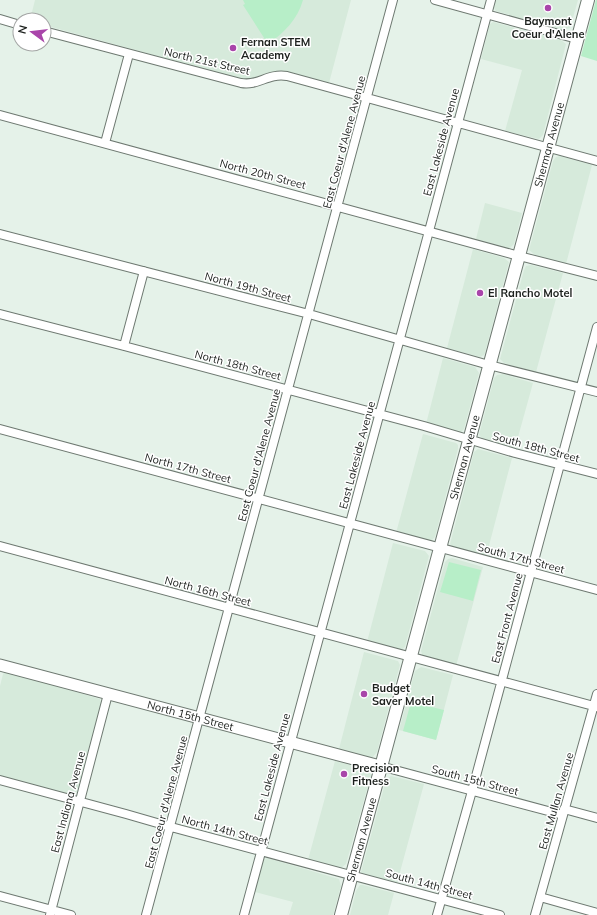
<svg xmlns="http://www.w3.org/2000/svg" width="597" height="915" viewBox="0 0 597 915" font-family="Mulish,sans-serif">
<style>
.built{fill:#d6eadb}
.green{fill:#b7eec8}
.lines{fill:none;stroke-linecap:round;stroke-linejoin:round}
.minor-casing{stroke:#6e7971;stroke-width:10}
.secondary-casing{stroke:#6e7971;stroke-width:13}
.primary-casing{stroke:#6e7971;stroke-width:14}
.minor{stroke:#fff;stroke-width:8}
.secondary{stroke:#fff;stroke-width:11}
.primary{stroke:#fff;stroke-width:12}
.poi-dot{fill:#a945aa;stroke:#fff;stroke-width:1.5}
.labels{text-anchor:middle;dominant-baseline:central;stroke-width:3;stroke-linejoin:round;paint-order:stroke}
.poi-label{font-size:11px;font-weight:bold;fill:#1c201d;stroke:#fff;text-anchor:start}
.street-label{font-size:11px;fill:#1c201d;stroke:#fff}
</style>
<rect width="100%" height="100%" fill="#e5f2e9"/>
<!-- built -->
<path class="built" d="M35,0H351L329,83L278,71L264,74L252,78L242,79L44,25V20H30Z
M496,0H578L570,28L563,30L496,11L494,8Z
M493,22L561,40L566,44L543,135L539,139L505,131L522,70L481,59L490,24Z
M560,156L592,165L566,264L535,255L529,250L553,161L556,157Z
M485,203L522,213L514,244L510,248L476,239Z
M473,249L504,258L509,262L485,353L484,355L480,357L447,348Z
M531,265L563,273L536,372L504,363L500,359L524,270L526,266Z
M443,358L475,367L479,373L464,429L461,432L458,433L426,424Z
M503,374L533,383L515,448L483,439L479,435L494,378L497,375Z
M423,434L456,443L458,445V449L435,537L431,541L396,533Z
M478,449L512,458L486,557L454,548L450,544L474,452Z
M393,543L425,551L429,556L405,647L400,651L367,642Z
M452,558L483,567L456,666L423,657L421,651L445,562L448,559Z
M364,652L398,661L400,665L377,752L372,758L339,749Z
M421,667L453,675L436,740L399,730L415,671Z
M6,671L100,699L101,703L77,792L74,795L0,776V686L3,674Z
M335,761L365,769L369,772L371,775L346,864L341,868L308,860Z
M391,776L424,784L397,883L362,873L361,872L386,780Z
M267,858L339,879L341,886L333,915H289L293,902L255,892L263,861L264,859Z
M360,885H363L394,893L388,915H350L356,891Z"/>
<!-- green -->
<path class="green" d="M243,0H303C297,20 285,32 268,44L243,5L245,4Z
M596,0H597V61L581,56Z
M449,562L481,570L473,601L440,592Z
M411,702L444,710L436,740L403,731Z"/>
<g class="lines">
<defs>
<path id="minor" d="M435,0L577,39
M0,19L20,25
M44,31L241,83C259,86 267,73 287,76L597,161
M0,115L519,256L597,276
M105,143L129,54
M0,234L309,314L489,365L597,392
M0,314L124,346L424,426L515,453L597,474
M124,346L144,271
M0,429L597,590
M0,546L597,707
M380,766L563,815
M0,780L126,814L171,827L500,915
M564,809L597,818
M0,896L71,915
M540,897L597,913
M50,915L108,694
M146,915L393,0
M244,915L429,231L491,0
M437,915L472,791L597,327
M535,915L597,694"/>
<g id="secondary">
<path id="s1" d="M0,665L380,766"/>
</g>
<g id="primary">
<path id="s2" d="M341,915L588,0"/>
</g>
</defs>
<!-- minor casing -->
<use href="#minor" class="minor-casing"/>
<!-- secondary casing -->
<use href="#secondary" class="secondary-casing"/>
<!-- primary casing -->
<use href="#primary" class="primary-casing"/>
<!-- minor -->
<use href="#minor" class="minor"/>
<!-- secondary -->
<use href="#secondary" class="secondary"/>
<!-- primary -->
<use href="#primary" class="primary"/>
</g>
<!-- markers -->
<g class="poi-dot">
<circle cx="548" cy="8" r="4"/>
<circle cx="233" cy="48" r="4"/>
<circle cx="480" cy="293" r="4"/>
<circle cx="364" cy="694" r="4"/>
<circle cx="344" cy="774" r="4"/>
</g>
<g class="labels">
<!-- poi labels -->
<g class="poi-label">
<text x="548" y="21" text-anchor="middle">Baymont<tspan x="548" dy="13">Coeur d'Alene</tspan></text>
<text x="241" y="42">Fernan STEM<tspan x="241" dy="13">Academy</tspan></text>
<text x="488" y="293">El Rancho Motel</text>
<text x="372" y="688">Budget<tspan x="372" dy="13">Saver Motel</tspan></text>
<text x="352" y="768">Precision<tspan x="352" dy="13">Fitness</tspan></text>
</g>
<!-- street labels -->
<g class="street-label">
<text transform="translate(207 61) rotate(13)">North 21st Street</text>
<text transform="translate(344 142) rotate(-75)">East Coeur d'Alene Avenue</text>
<text transform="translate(441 142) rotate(-75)">East Lakeside Avenue</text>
<text stroke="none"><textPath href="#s2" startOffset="798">Sherman Avenue</textPath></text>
<text transform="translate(263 174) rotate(15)">North 20th Street</text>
<text transform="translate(248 287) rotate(15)">North 19th Street</text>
<text transform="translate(238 365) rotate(15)">North 18th Street</text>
<text transform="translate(536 447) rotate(15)">South 18th Street</text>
<text transform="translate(259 455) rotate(-75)">East Coeur d'Alene Avenue</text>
<text transform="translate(357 455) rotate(-75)">East Lakeside Avenue</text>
<text stroke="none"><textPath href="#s2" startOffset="474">Sherman Avenue</textPath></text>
<text transform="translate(188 468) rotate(15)">North 17th Street</text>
<text transform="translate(521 558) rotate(15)">South 17th Street</text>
<text transform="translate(208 591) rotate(15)">North 16th Street</text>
<text transform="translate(507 618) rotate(-75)">East Front Avenue</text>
<text stroke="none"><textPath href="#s1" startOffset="197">North 15th Street</textPath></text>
<text transform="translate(272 767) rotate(-75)">East Lakeside Avenue</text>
<text transform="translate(475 780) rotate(15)">South 15th Street</text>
<text transform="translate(556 801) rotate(-74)">East Mullan Avenue</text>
<text transform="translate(68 802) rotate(-75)">East Indiana Avenue</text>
<text transform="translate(166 802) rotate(-75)">East Coeur d'Alene Avenue</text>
<text transform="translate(225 830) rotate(15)">North 14th Street</text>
<text stroke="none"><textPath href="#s2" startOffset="78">Sherman Avenue</textPath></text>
<text transform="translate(429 884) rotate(15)">South 14th Street</text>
</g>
</g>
<!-- north arrow -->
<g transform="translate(32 32) rotate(285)"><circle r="19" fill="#ffffff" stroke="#a4a6a5"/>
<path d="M0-3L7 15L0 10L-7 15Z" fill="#a945aa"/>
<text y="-6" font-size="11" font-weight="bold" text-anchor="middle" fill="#1c201d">N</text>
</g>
</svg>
